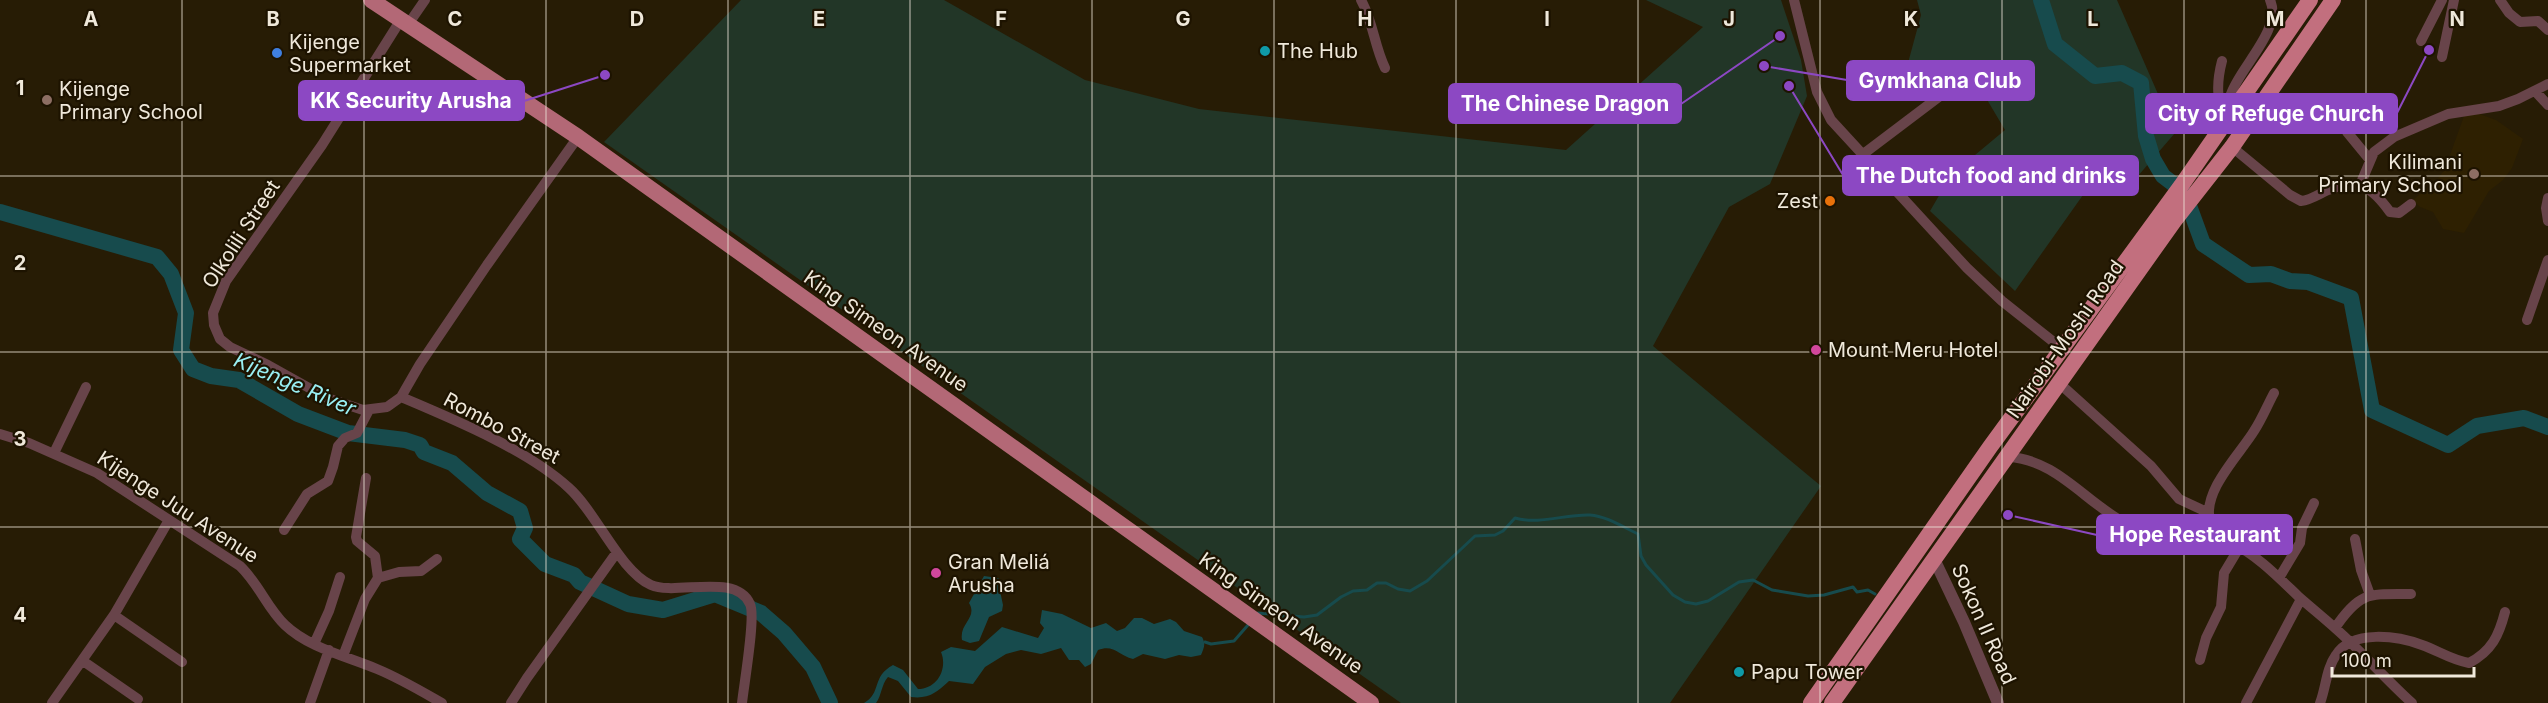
<svg xmlns="http://www.w3.org/2000/svg" width="2548" height="703" viewBox="0 0 2548 703" font-family="Inter,sans-serif">
<style>
.built{fill:#2e2001}
.green{fill:#223627}
.water{fill:#174b4d}
.lines{fill:none;stroke-linecap:round;stroke-linejoin:round}
.stream{stroke:#174b4d;stroke-width:3}
.river{stroke:#174b4d;stroke-width:16}
.minor{stroke:#68444a;stroke-width:10}
.tertiary{stroke:#68444a;stroke-width:12}
.primary{stroke:#b36876;stroke-width:16}
.trunk{stroke:#c26f7e;stroke-width:16}
.grid{fill:none;stroke:#efe8da;stroke-width:1.5;stroke-opacity:0.55}
.culture-dot{fill:#0f9aa8;stroke:#1d1300;stroke-width:2}
.shop-dot{fill:#3f7fe0;stroke:#1d1300;stroke-width:2}
.education-dot{fill:#8d6e63;stroke:#1d1300;stroke-width:2}
.food-dot{fill:#e8710a;stroke:#1d1300;stroke-width:2}
.hotel-dot{fill:#d1479c;stroke:#1d1300;stroke-width:2}
.labels{text-anchor:middle;dominant-baseline:central;stroke-width:4.5;stroke-linejoin:round;paint-order:stroke}
.poi-label{font-size:20px;fill:#efe8da;stroke:#1d1300;text-anchor:start}
.street-label{font-size:20px;fill:#efe8da;stroke:#1d1300}
.water-label{font-size:21px;font-style:italic;fill:#99eff3;stroke:#1d1300}
.grid-label{font-size:20px;text-anchor:middle;font-weight:bold;fill:#efe8da;stroke:#1d1300;stroke-width:4.5;stroke-linejoin:round;paint-order:stroke}
.leader{fill:none;stroke:#8c48c3;stroke-width:2}
.callout-dot{fill:#8c48c3;stroke:#1d1300;stroke-width:2}
.callout{fill:#8c48c3;stroke:#8c48c3;stroke-width:2}
.callout-label{font-size:21px;text-anchor:middle;font-weight:bold;fill:#fff}
</style>
<rect width="100%" height="100%" fill="#271c05"/>
<!-- built -->
<path class="built" d="M2477,113L2496,120L2523,139L2512,168L2503,180L2489,191L2464,233L2443,229L2433,212L2420,207L2413,200L2436,181L2445,169L2464,116Z"/>
<!-- green -->
<path class="green" d="M741,0H944L1085,80L1199,109L1566,150L1703,27L1646,0H1781L1801,60L1807,96L1770,184L1729,207L1653,346L1821,486L1670,703H1401L604,142Z
M1917,0H2117L2175,133L2125,191L2083,195L2015,291L1930,211L1951,175L2005,130L1973,76L1908,63L1921,15Z"/>
<!-- water -->
<path class="water" d="M984,576L998,578L1005,585L1000,591L1003,605L1002,611L989,617L979,641L970,643L962,640C959,623 978,618 969,603Z
M1042,610L1062,614L1091,628L1106,623L1117,631L1125,628L1134,618H1142L1154,624L1170,619L1176,622L1184,631L1202,637C1206,644 1204,648 1201,655L1191,657L1179,655L1165,659L1143,654L1133,659C1118,655 1114,644 1098,650L1091,664L1085,667L1079,660H1069L1061,648L1041,654L1021,650L1006,654L985,667L973,684L949,681C936,693 929,699 911,697L898,681L888,677C881,685 882,695 876,703H864C882,693 871,677 893,665L903,670L918,689C937,689 948,669 941,652L951,647L975,651L1002,627L1038,638L1044,628L1040,623Z"/>
<g class="lines">
<!-- stream -->
<path class="stream" d="M1258,613L1304,617L1317,615L1341,597L1353,591L1367,590L1377,583H1386L1398,589L1410,591L1427,581L1475,536L1495,535L1503,531L1515,518C1540,525 1565,514 1590,515C1606,516 1623,527 1638,534L1641,556L1646,565L1673,595L1685,602L1696,604L1708,601L1739,582L1753,580L1772,590L1808,596L1824,595L1853,587L1857,592L1868,590L1875,594
M1205,642L1211,644L1234,641L1248,625"/>
<!-- river -->
<path class="river" d="M2041,0L2055,44L2095,76L2122,73L2141,83L2146,136L2153,159L2163,176L2184,192L2203,244L2249,275L2271,274L2290,281L2308,282L2351,298L2372,410L2448,445L2477,426L2524,418L2548,427
M0,212L157,257L171,274L186,313L181,350L193,369L211,376L239,380L298,414L348,433L405,440L420,445L424,452L452,463L487,493L520,511L525,528L520,539L545,564L574,575L580,582L628,604L663,610L715,594L761,613L784,633L813,667L830,703"/>
<!-- minor -->
<path class="minor" d="M1361,0C1373,21 1374,45 1385,68
M1794,0L1817,92L1831,120L1967,268L2002,301L2065,351
M2500,0L2509,13L2520,22L2538,21L2548,30
M400,21L322,145L226,281L213,313L214,325L220,339L230,347L268,365L327,398L363,410L387,407L401,397L420,364L487,265L578,137
M407,26L425,0
M2421,41L2442,0
M2442,57L2454,0
M2222,61C2216,84 2217,100 2225,122
M2535,91L2548,105
M2228,117C2228,109 2228,101 2231,94C2240,67 2283,29 2270,0
M2347,132L2370,160
M2232,147L2290,195L2301,201C2311,200 2319,194 2328,190C2359,178 2372,187 2390,212L2399,213L2411,204
M1862,155L1944,93
M2360,185L2374,152L2394,137L2448,114L2499,106L2518,99L2548,84
M2548,198L2546,208L2548,221
M2527,320L2548,260
M2059,383L2151,466L2179,499L2209,513
M401,397C453,419 528,450 569,488C596,512 620,571 651,585C676,596 736,572 750,604C756,616 744,684 742,703
M0,434L29,443L97,473L240,566C259,584 267,608 285,625C309,648 346,656 377,669C399,678 421,691 442,703
M54,453L86,387
M2008,457C2056,459 2085,502 2125,523C2158,541 2199,526 2232,543C2257,555 2279,578 2299,597C2316,612 2334,626 2350,642C2371,662 2391,684 2412,703
M366,478L356,537L357,541L375,556L378,578
M284,530L307,494L328,481L333,467L338,446L345,438L357,433L369,410
M2218,538C2216,533 2211,527 2210,521C2202,491 2240,454 2254,431C2262,419 2267,406 2274,393
M2355,539L2361,570L2370,595
M2279,578L2300,543L2302,528L2314,503
M114,615L182,662
M2335,628C2360,591 2369,594 2411,594
M314,644L329,611L340,577
M343,656L365,599L378,578L399,572L421,571L437,559
M2200,660L2206,638L2221,607L2224,573L2239,548
M83,661L138,699
M52,703L114,615L169,520
M310,703L329,650
M511,703L527,678L617,552
M2246,703L2301,599
M2320,703C2326,688 2326,669 2336,655C2352,629 2398,636 2422,645C2439,651 2451,660 2469,663C2492,651 2499,635 2505,612"/>
<!-- tertiary -->
<path class="tertiary" d="M1935,561L1964,622L1998,703"/>
<!-- primary -->
<path class="primary" d="M371,0L578,137L1371,703"/>
<!-- trunk -->
<path class="trunk" d="M1811,703L1990,447L2181,186L2310,0
M1832,703L2174,221L2232,147L2333,0"/>
</g>
<!-- grid -->
<path class="grid" d="M182,0V703M364,0V703M546,0V703M728,0V703M910,0V703M1092,0V703M1274,0V703M1456,0V703M1638,0V703M1820,0V703M2002,0V703M2184,0V703M2366,0V703M0,176H2548M0,352H2548M0,527H2548"/>
<!-- markers -->
<g class="culture-dot">
<circle cx="1265" cy="51" r="6"/>
<circle cx="1739" cy="672" r="6"/>
</g>
<circle class="shop-dot" cx="277" cy="53" r="6"/>
<g class="education-dot">
<circle cx="47" cy="100" r="6"/>
<circle cx="2474" cy="174" r="6"/>
</g>
<circle class="food-dot" cx="1830" cy="201" r="6"/>
<g class="hotel-dot">
<circle cx="1816" cy="350" r="6"/>
<circle cx="936" cy="573" r="6"/>
</g>
<g class="labels">
<!-- poi labels -->
<g class="poi-label">
<text x="289" y="42">Kijenge<tspan x="289" dy="23">Supermarket</tspan></text>
<text x="1277" y="51">The Hub</text>
<text x="59" y="89">Kijenge<tspan x="59" dy="23">Primary School</tspan></text>
<text x="2462" y="162" text-anchor="end">Kilimani<tspan x="2462" dy="23">Primary School</tspan></text>
<text x="1818" y="201" text-anchor="end">Zest</text>
<text x="1828" y="350">Mount Meru Hotel</text>
<text x="948" y="562">Gran Meliá<tspan x="948" dy="23">Arusha</tspan></text>
<text x="1751" y="672">Papu Tower</text>
</g>
<!-- street labels -->
<g class="street-label">
<text transform="translate(241 234) rotate(-57)">Olkolili Street</text>
<text transform="translate(886 331) rotate(35)">King Simeon Avenue</text>
<text transform="translate(2065 339) rotate(-55)">Nairobi-Moshi Road</text>
<text transform="translate(502 428) rotate(28)">Rombo Street</text>
<text transform="translate(178 507) rotate(33)">Kijenge Juu Avenue</text>
<text transform="translate(1281 613) rotate(35)">King Simeon Avenue</text>
<text transform="translate(1984 624) rotate(66)">Sokon II Road</text>
</g>
<!-- water labels -->
<g class="water-label">
<text transform="translate(295 384) rotate(23)">Kijenge River</text>
</g>
</g>
<g class="grid-label">
<text x="91" y="26">A</text>
<text x="273" y="26">B</text>
<text x="455" y="26">C</text>
<text x="637" y="26">D</text>
<text x="819" y="26">E</text>
<text x="1001" y="26">F</text>
<text x="1183" y="26">G</text>
<text x="1365" y="26">H</text>
<text x="1547" y="26">I</text>
<text x="1729" y="26">J</text>
<text x="1911" y="26">K</text>
<text x="2093" y="26">L</text>
<text x="2275" y="26">M</text>
<text x="2457" y="26">N</text>
<text x="20" y="95">1</text>
<text x="20" y="270">2</text>
<text x="20" y="446">3</text>
<text x="20" y="622">4</text>
</g>
<!-- callouts -->
<path class="leader" d="M1764 66L1847 80M605 75L524 101M1780 36L1681 104M2429 50L2397 113M1789 86L1843 175M2008 515L2097 535"/>
<g class="callout-dot">
<circle cx="1764" cy="66" r="6"/>
<circle cx="605" cy="75" r="6"/>
<circle cx="1780" cy="36" r="6"/>
<circle cx="2429" cy="50" r="6"/>
<circle cx="1789" cy="86" r="6"/>
<circle cx="2008" cy="515" r="6"/>
</g>
<g class="callout">
<rect x="1847" y="61" width="187" height="39" rx="6"/>
<rect x="299" y="81" width="225" height="39" rx="6"/>
<rect x="1449" y="84" width="232" height="39" rx="6"/>
<rect x="2146" y="94" width="251" height="39" rx="6"/>
<rect x="1843" y="156" width="295" height="39" rx="6"/>
<rect x="2097" y="515" width="195" height="39" rx="6"/>
</g>
<g class="callout-label">
<text x="1940" y="88">Gymkhana Club</text>
<text x="411" y="108">KK Security Arusha</text>
<text x="1565" y="111">The Chinese Dragon</text>
<text x="2271" y="121">City of Refuge Church</text>
<text x="1991" y="183">The Dutch food and drinks</text>
<text x="2195" y="542">Hope Restaurant</text>
</g>
<!-- scale -->
<path d="M2332 667v9h142v-9" fill="none" stroke="#efe8da" stroke-width="3"/>
<text x="2341" y="667" font-size="18" fill="#efe8da" stroke="#1d1300" stroke-width="4.5" paint-order="stroke">100 m</text>
</svg>
